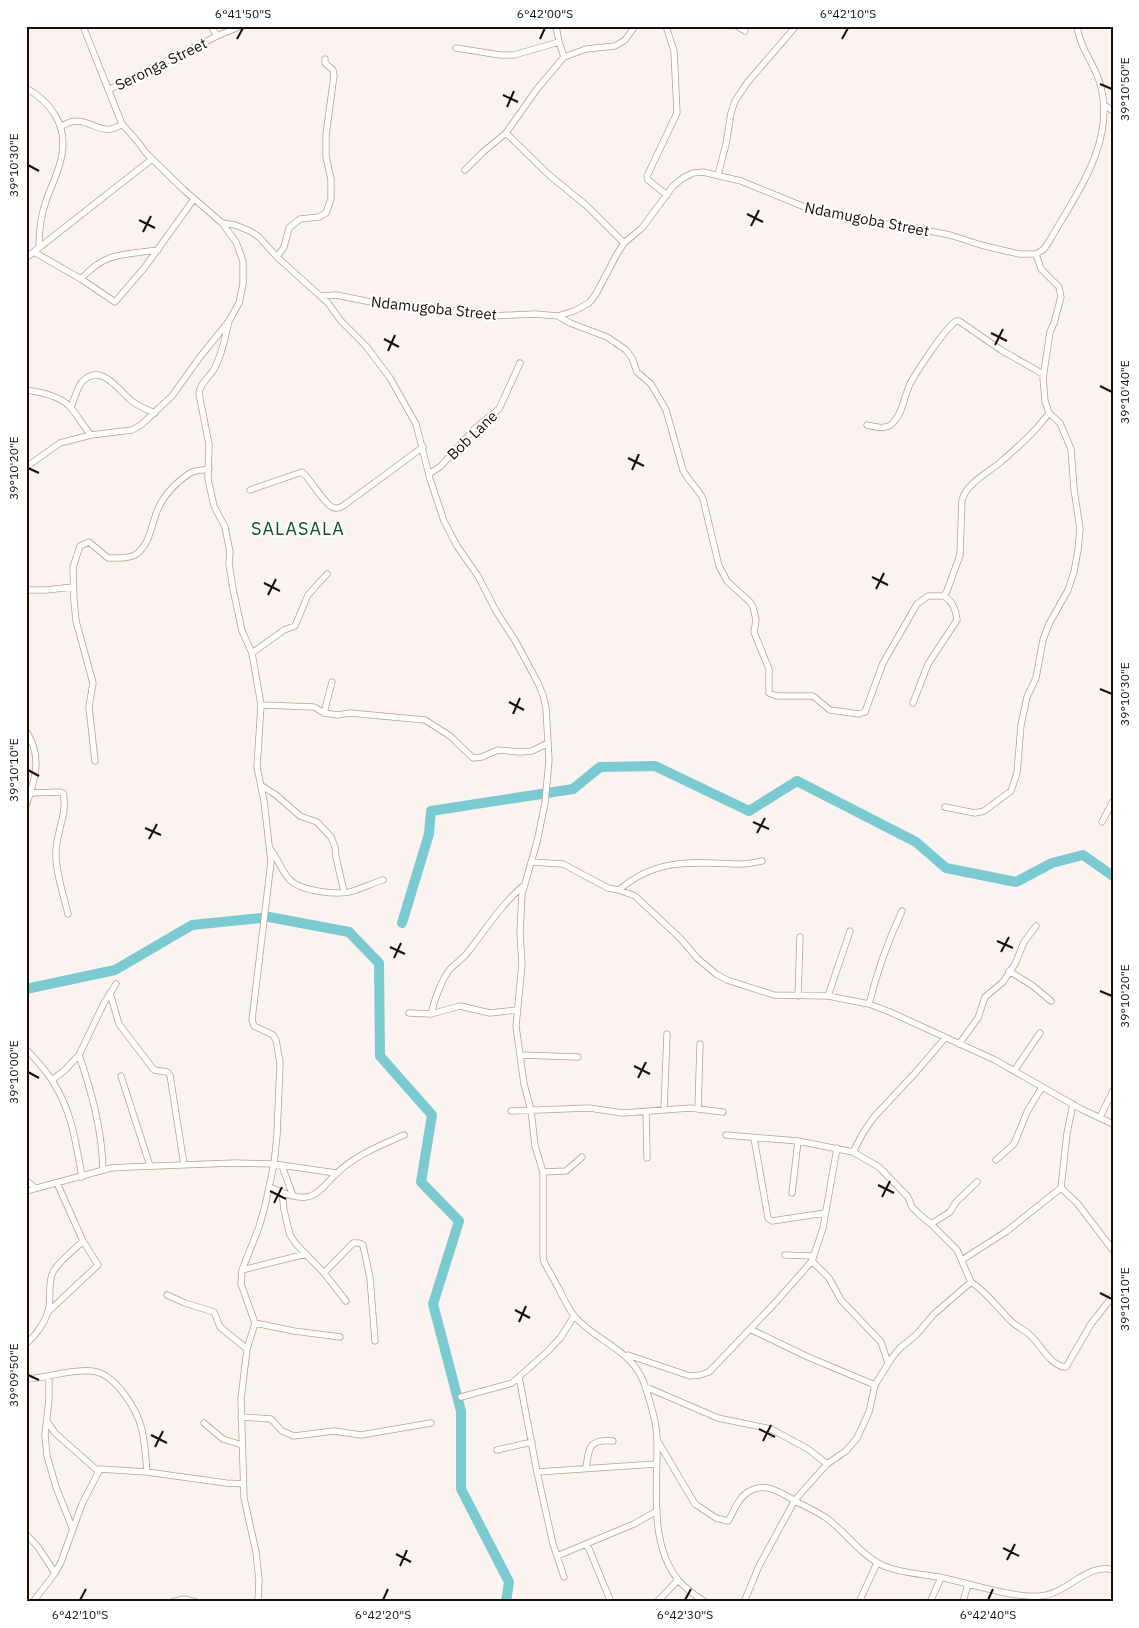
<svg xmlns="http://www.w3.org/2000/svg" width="1139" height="1628" viewBox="0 0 1139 1628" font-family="'IBM Plex Sans',sans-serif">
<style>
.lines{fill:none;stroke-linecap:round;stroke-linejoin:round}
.river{stroke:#7bcad1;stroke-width:10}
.street-casing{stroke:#be9d8f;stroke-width:7}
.street{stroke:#fff;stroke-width:5.5}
.ticks{fill:none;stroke:#1a0e0a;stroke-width:2}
.labels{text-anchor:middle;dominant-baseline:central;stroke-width:4;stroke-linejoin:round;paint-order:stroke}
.street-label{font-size:15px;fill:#1a0e0a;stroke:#fff}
.quarter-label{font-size:18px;letter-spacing:1px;fill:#0b4c2f;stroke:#fff}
.neatline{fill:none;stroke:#1a0e0a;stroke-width:2}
.ticks-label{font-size:12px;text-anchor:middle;fill:#1a0e0a}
</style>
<rect width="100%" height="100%" fill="#faf3f0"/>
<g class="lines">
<!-- river -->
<path class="river" d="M269,917L349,932L379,963L380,1056L432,1115L421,1182L459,1221L433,1304L461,1411V1489L509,1582L506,1602
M402,923L429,834L431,811L573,789L600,767L655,766L749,811L797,781L916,842L946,868L1016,882L1052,863L1083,855L1113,876
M26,989L115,970L192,925L261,918"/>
<defs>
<path id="street" d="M211,26L217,36
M556,26L559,42L564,57
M666,26L674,51L677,113L647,176L648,180L667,195
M737,26L745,31
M456,48L500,55H514L559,42
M26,88C51,102 67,125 62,154C60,170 51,186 46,201C41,215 39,232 39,247
M108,90L217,36L241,26
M1104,105L1113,111
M62,126C87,110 99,141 122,124
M506,133L549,175L587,206L624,243
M465,170L483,152L506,133L537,89L564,57L586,49L615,46L625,40L635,26
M718,175L726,144L731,113L735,101L747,83L796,26
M222,223L235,225L250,231L259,237L277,257L328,303L341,321L366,346L390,378L416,424L430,479L444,521L457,546L478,576L496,611L516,642L538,683L543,695L546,708L549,760L545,803L537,842L522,894L520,933L522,964L516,1026L524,1084L531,1110L535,1146L543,1172V1256L544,1262C549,1271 554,1280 559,1289C564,1299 568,1309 576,1318C600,1344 635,1350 646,1389C651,1405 657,1424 657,1441C658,1485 648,1544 679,1581C686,1589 696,1596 705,1602
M34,252L81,279L115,302L145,267L194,199
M1036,254L1044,249L1050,240C1076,194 1115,143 1101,87C1096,65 1080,50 1077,26
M277,257L284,247L289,228L300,219L319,217L326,213L331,199V179L326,157V135L334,75L333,70L325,63V59
M26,258L152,159
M81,279C106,251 124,255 158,250
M321,296L336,295L376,303L403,304L489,316L535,314L558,316L574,311L589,303L596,294L617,254L624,243L642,228L673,186L683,178L693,173L703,172L741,181L807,208L874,223L904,226L950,235L981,245L1019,254H1036
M558,316L570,323L607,337L626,350L632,358L637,372L651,384L666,410L683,470C688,481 698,488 703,499L719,566L727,581L750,602L753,607L756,620L754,632L769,669V693L777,696H813L830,710L859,714L865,712L883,663L917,604L928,596H944L947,591L960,555L962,500C967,482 990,472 1003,460C1019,446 1036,431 1049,413
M229,321C225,337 222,356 213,371C208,378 199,385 199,394L209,444L208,479L214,506L225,527L230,552L229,564L233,589L242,631L252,653L261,705L257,767L264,801L271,862L252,1020L254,1026L273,1035L276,1040L280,1063L277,1135L274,1164L265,1206L259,1227L242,1270L241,1284L255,1323L247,1349L241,1399L244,1498L256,1552L259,1580L258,1602
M26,390C41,392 63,397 72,409C79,418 84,427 91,435
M71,407C74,400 77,388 82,382C102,361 119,392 133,402C140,407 148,410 155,413
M867,425C876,427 886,430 893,423C903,413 904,396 910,384C918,369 944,330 956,321H959L1001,350L1043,374
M26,467L60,443L91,435L132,430L141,425L172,396L200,357L229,321L239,303L243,284V261L236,242L222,223L184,190L146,153L138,142L122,124L83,26
M429,474L441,466L473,430L499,409L520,363
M250,490L302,472C311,479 326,508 335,508C337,509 340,507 343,506L423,447
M26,590H46L73,587
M252,653L284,630L295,626L308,595L327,574
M913,703L928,664L957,620C956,610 953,601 944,596
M261,705L314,707L324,713L338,715L350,713L425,720L450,736L473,758L482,757L498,750L520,752L532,751L548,743
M324,713L332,682
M26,731C43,757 35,779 26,806
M95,761L89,707L93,683L76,621L74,601L73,567L80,546L89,542L108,558C117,558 127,559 135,555C149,546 151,528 156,514C162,497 175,483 190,473C195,470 203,470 209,469
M262,786L276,795L300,816L317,822L331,837L335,847L336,857L344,892
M31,793L60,792L63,793C68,814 56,832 56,852C55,871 64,896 68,914
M945,807L975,813L984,811L1011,791L1017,773L1021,725L1027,697L1036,678L1043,640L1049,624L1068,590L1074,572L1078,550L1080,529L1074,489L1071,449L1060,423L1049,413L1045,401L1043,378L1050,332L1054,323L1061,297L1059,287L1041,269L1036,254
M1102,822L1113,801
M271,850C278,859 282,872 290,880C301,891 338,896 353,891C363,888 373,883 383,880
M531,862L563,864L608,888L619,890L635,896L680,938L697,958L716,974L727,980L774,995L828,996L869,1004L890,1012L995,1060L1081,1109L1113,1124
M619,890C658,856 696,863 743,864C749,864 756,862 762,861
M1009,971L1033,986L1051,1001
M110,993L119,1024L154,1070L167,1072L170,1075L184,1165
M798,996L800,937
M828,996L850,931
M869,1004C877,972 888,941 902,911
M409,1013L431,1014L460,1006L490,1013L517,1010
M431,1014C434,1001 442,978 451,968C457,963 463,958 468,952C486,929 501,905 523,886
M959,1044L978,1018L985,997L1003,982L1015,964L1024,942L1036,926
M26,1049C35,1059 46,1070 53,1082C72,1111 76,1144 82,1177
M79,1055C92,1093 102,1130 103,1170
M520,1055L578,1057
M1014,1071L1040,1033
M121,1076L150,1166
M52,1080L65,1070L79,1055L104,1003L116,984
M1073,1104L1067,1133L1061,1188L1077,1203L1113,1250
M698,1109L700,1044
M664,1110L667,1034
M511,1111L589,1108L623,1113L690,1108L723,1112
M646,1111L647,1158
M1100,1117L1113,1091
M726,1135L798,1141L853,1152L863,1133L874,1117L917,1071L945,1038
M754,1138L768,1218L772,1221L825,1213
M837,1148L823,1228L812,1261L829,1278L841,1300L881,1342L888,1363
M996,1160L1014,1144L1027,1112L1042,1087
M282,1166L293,1196
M543,1172L566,1171L582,1157
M26,1180L35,1188
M269,1187C280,1191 294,1199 306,1197C317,1196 326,1184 334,1176C353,1156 379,1146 404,1135
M26,1191L111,1168L129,1167L234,1163L274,1164L336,1173
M282,1192L284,1210L290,1235L296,1244L324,1273L346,1301
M792,1193L798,1141
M931,1224L950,1212L956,1202L977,1182
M785,1255L813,1256
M962,1260L1007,1231L1061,1188
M242,1270L306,1254
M324,1273L353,1243H359L363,1245L370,1278L375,1341
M971,1282C988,1293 999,1310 1013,1323C1019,1328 1027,1331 1032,1337C1041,1346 1052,1367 1066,1367L1091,1324L1113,1296
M167,1295L185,1303L214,1312L220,1327L247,1349
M49,1311L98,1265L83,1241L57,1183
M255,1323L294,1331L340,1337
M750,1329L808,1357L875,1385
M26,1344C35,1336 45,1323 48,1311C52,1299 47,1285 53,1272C58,1262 75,1249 83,1241
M628,1355L690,1376L700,1375L709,1372L775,1303L812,1261
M49,1376V1399L45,1435L47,1456L56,1487L73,1530
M519,1377L537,1472L553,1544L564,1577
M26,1379C48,1378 69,1369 92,1371C115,1373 137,1409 142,1430C145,1444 146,1458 147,1472
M646,1387L718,1418L771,1429L808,1449L827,1464
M461,1397L512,1383L547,1352L561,1337L574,1316
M241,1417L271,1419L282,1431L294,1436L334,1431L361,1435L431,1423
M47,1421L55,1433L98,1471
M204,1423L223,1439L242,1445
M657,1440L695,1504L716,1518L728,1521C735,1510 738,1497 750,1491C767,1481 784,1495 799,1503C809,1508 820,1513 829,1520C846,1533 864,1558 884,1566C901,1573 921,1574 939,1577C969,1583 1011,1598 1040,1596C1068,1594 1087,1562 1113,1570
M497,1450L532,1442
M586,1468C589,1447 589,1439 613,1441
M537,1472L656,1464
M26,1534L38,1547L55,1573
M587,1544L611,1602
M557,1556L634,1524L657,1511
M33,1602L55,1573L61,1562L82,1504L100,1469L147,1472L226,1483L243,1484
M172,1602L184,1599L196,1602
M657,1602L678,1580
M744,1602L759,1566L795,1500L827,1464L846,1451L857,1438L869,1412L875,1385L891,1359L900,1348L916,1335L934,1314L971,1282L957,1250L931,1224L920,1215L912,1207L908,1197L879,1167L853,1152
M859,1602L877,1563
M930,1602L941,1578
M963,1602L968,1584"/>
</defs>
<!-- street casing -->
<use href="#street" class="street-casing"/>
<!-- street -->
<use href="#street" class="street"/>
</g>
<!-- ticks -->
<path class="ticks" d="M237,39L243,28M540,39L545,28M842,39L848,28M1100,84L1112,89M503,95L518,102M507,107L514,91M28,165L39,171M747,214L763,222M139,220L155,228M751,226L759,210M143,232L151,216M991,333L1007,341M384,339L399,347M995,345L1003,329M388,351L395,335M1100,386L1112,392M628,458L644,466M28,468L39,473M632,470L639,454M872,577L888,585M264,583L280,591M876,589L884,573M268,595L276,579M1100,689L1112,694M509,702L524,710M513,714L520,698M28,770L39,776M753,822L769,829M145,828L161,835M757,833L765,818M149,839L157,824M997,941L1013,948M390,947L405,954M1001,952L1009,937M394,958L401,943M1100,991L1112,996M634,1066L650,1074M28,1072L39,1078M638,1078L646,1062M878,1185L894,1193M270,1191L286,1199M882,1197L890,1181M274,1203L282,1187M1100,1293L1112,1299M515,1310L530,1318M519,1322L526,1306M28,1375L39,1380M759,1429L775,1437M151,1435L167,1443M763,1441L771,1425M155,1447L163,1431M1003,1548L1019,1556M396,1554L411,1562M1007,1560L1015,1544M400,1566L407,1550M80,1600L86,1589M383,1600L388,1589M685,1600L691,1589M988,1600L993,1589"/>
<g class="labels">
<!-- street labels -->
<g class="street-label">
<text transform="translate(161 64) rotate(-26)">Seronga Street</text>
<text transform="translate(867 219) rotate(11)">Ndamugoba Street</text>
<text transform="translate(434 308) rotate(6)">Ndamugoba Street</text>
<text transform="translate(472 435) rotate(-44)">Bob Lane</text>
</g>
<!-- quarter labels -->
<g class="quarter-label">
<text x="298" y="528">SALASALA</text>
</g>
</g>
<!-- border -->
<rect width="1139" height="1628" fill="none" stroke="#ffffff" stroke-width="55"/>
<rect x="28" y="28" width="1084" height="1572" class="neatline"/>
<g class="ticks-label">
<text x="243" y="18">6°41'50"S</text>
<text x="545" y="18">6°42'00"S</text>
<text x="848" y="18">6°42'10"S</text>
<text transform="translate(1125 89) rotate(-90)" y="4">39°10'50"E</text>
<text transform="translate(14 165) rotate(-90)" y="4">39°10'30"E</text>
<text transform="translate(1125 392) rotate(-90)" y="4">39°10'40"E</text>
<text transform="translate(14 468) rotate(-90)" y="4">39°10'20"E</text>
<text transform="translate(1125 694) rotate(-90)" y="4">39°10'30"E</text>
<text transform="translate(14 770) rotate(-90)" y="4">39°10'10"E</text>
<text transform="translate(1125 996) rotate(-90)" y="4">39°10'20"E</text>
<text transform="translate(14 1072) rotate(-90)" y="4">39°10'00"E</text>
<text transform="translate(1125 1299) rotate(-90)" y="4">39°10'10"E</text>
<text transform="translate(14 1375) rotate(-90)" y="4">39°09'50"E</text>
<text x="80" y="1619">6°42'10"S</text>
<text x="383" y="1619">6°42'20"S</text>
<text x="685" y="1619">6°42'30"S</text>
<text x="988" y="1619">6°42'40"S</text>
</g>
</svg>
